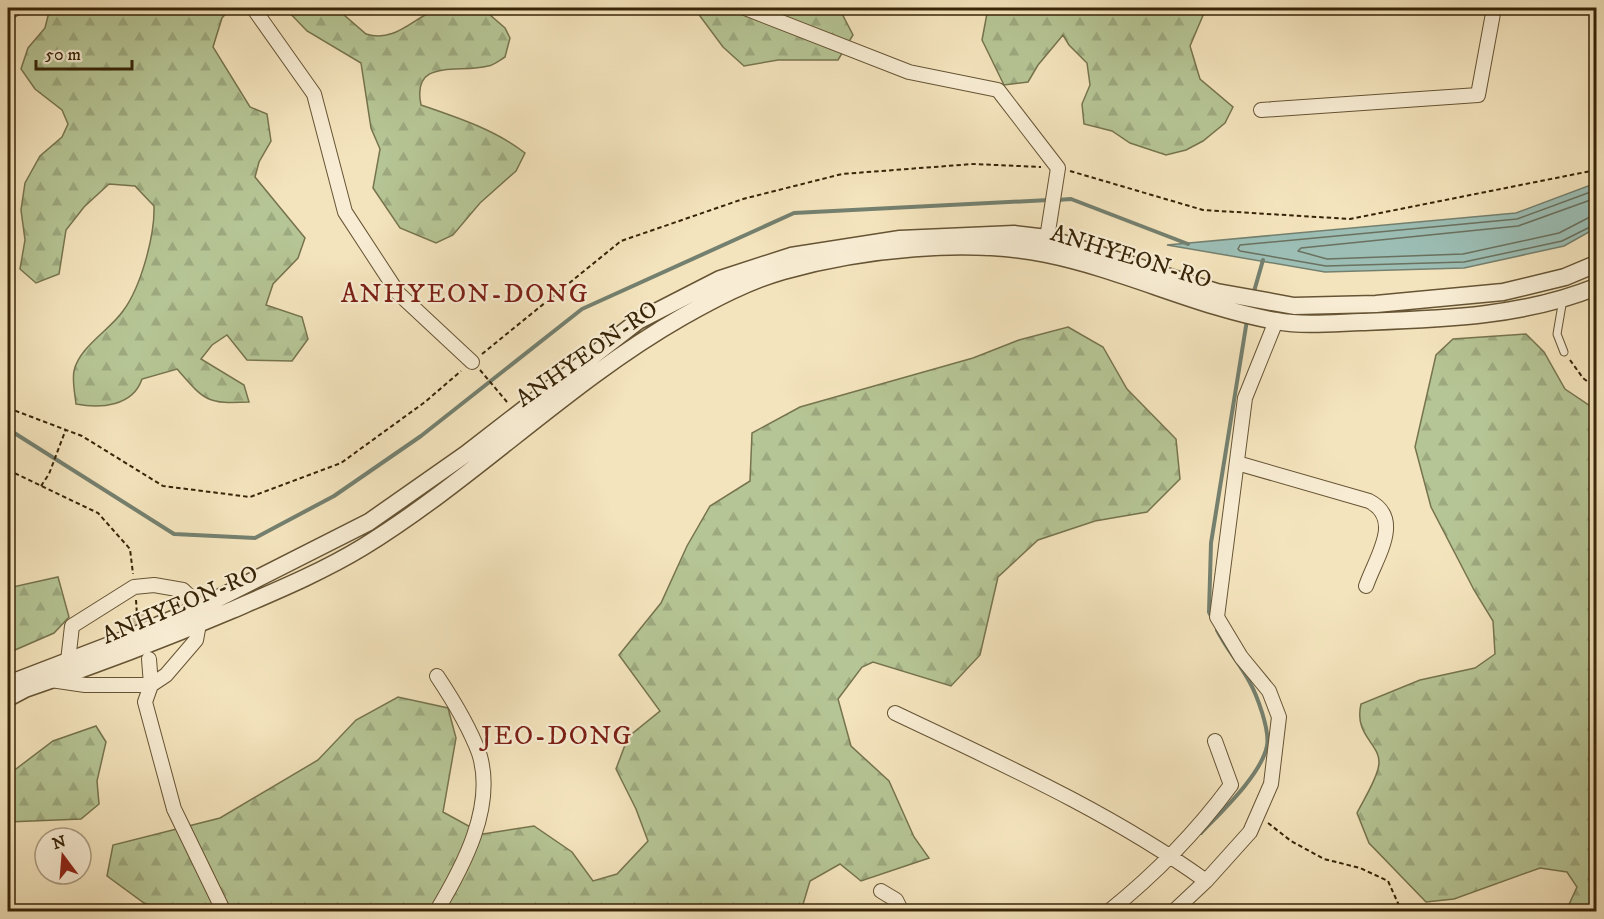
<svg xmlns="http://www.w3.org/2000/svg" width="1604" height="919" viewBox="0 0 1604 919" font-family="'IM FELL DW Pica',serif">
<style>
.forest{fill:url(#forest-firs);stroke:#76744e;stroke-width:1.5}
.water{fill:#9cbeb5;stroke:#74806f;stroke-width:1.5}
.lines{fill:none;stroke-linecap:round;stroke-linejoin:round}
.shore{stroke:#6a715e;stroke-width:1.5}
.stream{stroke:#74806f;stroke-width:4}
.minor-tunnel{stroke:#cebe99;stroke-width:14;stroke-dasharray:14 7;stroke-linecap:butt}
.service-casing{stroke:#665434;stroke-width:9}
.minor-casing{stroke:#665434;stroke-width:16}
.tertiary-casing{stroke:#665434;stroke-width:19}
.path{stroke:#372407;stroke-width:2;stroke-dasharray:4.5 3;stroke-linecap:butt}
.service{stroke:#f8edd4;stroke-width:7}
.minor{stroke:#f8edd4;stroke-width:14}
.tertiary{stroke:#f8edd4;stroke-width:16}
.labels{text-anchor:middle;dominant-baseline:central;stroke-width:4.5;stroke-linejoin:round;paint-order:stroke}
.street-label{font-size:24px;fill:#372407;stroke:#f8edd4}
.quarter-label{font-size:27px;letter-spacing:1.5px;fill:#7a1f14;stroke:#f8edd4}
</style>
<defs>
<pattern id="forest-firs" width="22" height="20" patternUnits="userSpaceOnUse" patternTransform="scale(1.5)"><rect width="22" height="20" fill="#b6c595"/><path d="M5 1l3.5 6h-7zM16 11l3.5 6h-7z" fill="#9da97f"/></pattern>
</defs>
<rect width="100%" height="100%" fill="#f4e4bd"/>
<filter id="stains"><feTurbulence type="fractalNoise" baseFrequency=".00333" numOctaves="4"/><feColorMatrix values="0 0 0 0 .2 0 0 0 0 .09 0 0 0 0 .02 0 0 0 .5 -.17"/></filter>
<radialGradient id="worn" r=".72"><stop offset=".6" stop-color="#630" stop-opacity="0"/><stop offset="1" stop-color="#630" stop-opacity=".3"/></radialGradient>
<!-- forest -->
<path class="forest" d="M50,8H231L222,18L213,47L250,107L267,114L271,141L259,162L255,177L305,238L298,258L273,284L266,305L302,317L308,339L292,361L247,360L227,335L212,345L201,359L244,385L249,402C206,404 205,401 177,369L142,379C133,406 101,409 76,404C75,394 72,381 74,371C79,347 110,330 123,311C141,287 155,235 154,206L135,186L109,184L84,207L66,230L59,274L36,283L20,269L25,240L21,210L25,183L40,156L62,137L68,124L62,110L35,89L21,69L28,48L45,28Z
M285,8H336L366,34C399,44 416,12 444,8C456,6 470,7 482,8L505,28L510,38L505,57C500,60 494,65 488,66C459,74 411,57 421,105C456,117 496,130 525,153L516,171L480,203L453,235L436,243L400,228L373,188L380,149L371,128L361,63L307,31Z
M694,8H839L853,35L838,60H778L744,66L723,47Z
M988,8H1201L1204,13L1190,46L1200,79L1233,107L1225,123L1203,141L1186,150L1166,155L1130,143L1112,131L1084,124L1082,104L1090,85L1087,63L1069,45L1063,35L1038,65L1028,82L1004,85L982,40Z
M1068,327L1103,347L1127,389L1176,439L1180,479L1147,512L1095,521L1038,540L998,577L980,655L951,686L873,662L862,667L838,699L851,746L889,781L914,837L929,858L861,881L840,864L810,881L801,911H166L144,903L107,876L113,845L220,818L318,760L356,720L398,697L448,708L456,738L443,812L483,834L534,826L572,852L593,881L617,874L648,841L636,809L616,769L628,737L660,711L619,655L661,603L687,546L710,506L750,481L752,433L800,407L973,358L1019,340Z
M1526,334L1544,352L1565,389L1596,410V911H1566L1577,887L1567,872L1540,868L1454,899L1426,902L1369,843L1357,813C1364,799 1374,784 1378,769C1385,744 1353,739 1361,704L1420,680L1475,668L1495,654L1493,621L1474,590L1431,507L1415,447L1436,355L1453,339Z
M58,577L69,617L54,633L8,653V588Z
M96,726L106,742L97,781L99,804L81,819L8,822V775L53,741Z"/>
<!-- water -->
<path class="water" d="M1596,183V228L1564,246L1464,268L1325,272L1167,245L1516,213Z"/>
<g class="lines">
<!-- shore -->
<path class="shore" d="M1596,190L1517,219L1240,245L1238,249L1240,251L1326,266L1464,262L1562,241L1596,224
M1596,198L1518,226L1301,248L1298,251L1327,259L1463,254L1559,233L1588,218L1596,216"/>
<!-- stream -->
<path class="stream" d="M1057,200L1071,199L1188,244
M1253,295L1263,260
M8,429L174,534L255,538L334,496L421,436L582,309L794,213L1049,200
M1212,618L1209,612L1211,543L1247,320
M1201,833C1221,812 1261,775 1267,746C1270,730 1257,695 1249,681C1239,663 1226,648 1217,630"/>
<!-- minor-tunnel -->
<path class="minor-tunnel" d="M137,615L144,640"/>
<defs>
<path id="service" d="M1563,299L1557,334L1564,352"/>
<path id="minor" d="M745,8L909,72L998,90L1058,168L1047,238
M8,12L16,8
M256,12L314,94L345,212L398,293L472,362
M1261,110L1478,95L1494,8
M1237,463L1369,501C1404,519 1376,557 1366,586
M149,659L151,685L145,702L174,809L224,912
M68,661L72,626L134,587L154,585L183,590L201,607
M51,680L85,685H151L166,675L196,640L199,624
M895,713C1002,764 1110,812 1206,881
M881,891L896,900L902,912
M436,912C463,867 496,806 479,753C469,726 453,700 437,676
M1108,912C1153,876 1197,831 1231,785L1215,741
M1173,912L1206,881L1250,832L1271,784L1279,717L1269,691L1241,657L1217,617L1245,398L1276,321"/>
<path id="tertiary" d="M8,684L128,638L201,607L369,522L466,454L638,321L720,279L791,256L900,239L1014,234L1047,238L1217,292L1294,306L1376,304L1503,292L1565,277L1596,264
M8,698L25,689C96,665 164,639 232,610C276,591 322,572 363,547C475,478 568,382 682,317C714,299 748,281 783,271C861,249 967,238 1046,254C1125,270 1197,307 1276,321C1304,326 1333,323 1361,322C1441,319 1522,317 1596,287"/>
</defs>
<!-- service casing -->
<use href="#service" class="service-casing"/>
<!-- minor casing -->
<use href="#minor" class="minor-casing"/>
<!-- tertiary casing -->
<use href="#tertiary" class="tertiary-casing"/>
<!-- path -->
<path class="path" d="M1070,171L1203,210L1350,219L1596,170
M482,354L621,241L743,199L842,174L973,164L1041,167
M1570,360L1583,378L1596,388
M480,370L507,402
M8,408L82,436L163,486L250,497L341,463L425,402L461,371
M8,470L98,513L130,549L133,574
M41,486L49,474L66,429
M136,600L137,615
M1268,823L1291,841L1324,859L1360,868L1388,881L1402,912"/>
<!-- service -->
<use href="#service" class="service"/>
<!-- minor -->
<use href="#minor" class="minor"/>
<!-- tertiary -->
<use href="#tertiary" class="tertiary"/>
</g>
<g class="labels">
<!-- street labels -->
<g class="street-label">
<text transform="translate(1131 257) rotate(17)">ANHYEON-RO</text>
<text transform="translate(587 354) rotate(-35)">ANHYEON-RO</text>
<text transform="translate(180 605) rotate(-23)">ANHYEON-RO</text>
</g>
<!-- quarter labels -->
<g class="quarter-label">
<text x="465" y="294">ANHYEON-DONG</text>
<text x="557" y="736">JEO-DONG</text>
</g>
</g>
<!-- margin -->
<rect width="1604" height="919" fill="none" stroke="#f4e4bd" stroke-width="30"/>
<rect x="9" y="9" width="1586" height="901" fill="none" stroke="#372407" stroke-width="3"/>
<rect x="15" y="15" width="1574" height="889" fill="none" stroke="#372407" stroke-width="1.5"/>
<!-- north arrow -->
<g transform="translate(63 856) rotate(344)"><circle r="28" fill="#f8edd4" stroke="#ab9d82" stroke-width="1.5"/>
<path d="M0-4.5L10 22L0 15L-10 22Z" fill="#8f2418"/>
<text y="-9" font-size="16" font-weight="bold" text-anchor="middle" fill="#372407">N</text>
</g>
<!-- scale -->
<path d="M36 60v9h96v-9" fill="none" stroke="#372407" stroke-width="3"/>
<text x="45" y="60" font-size="18" fill="#372407" stroke="#f8edd4" stroke-width="4.5" paint-order="stroke">50 m</text>
<rect width="100%" height="100%" filter="url(#stains)"/>
<rect width="100%" height="100%" fill="url(#worn)"/>
</svg>
